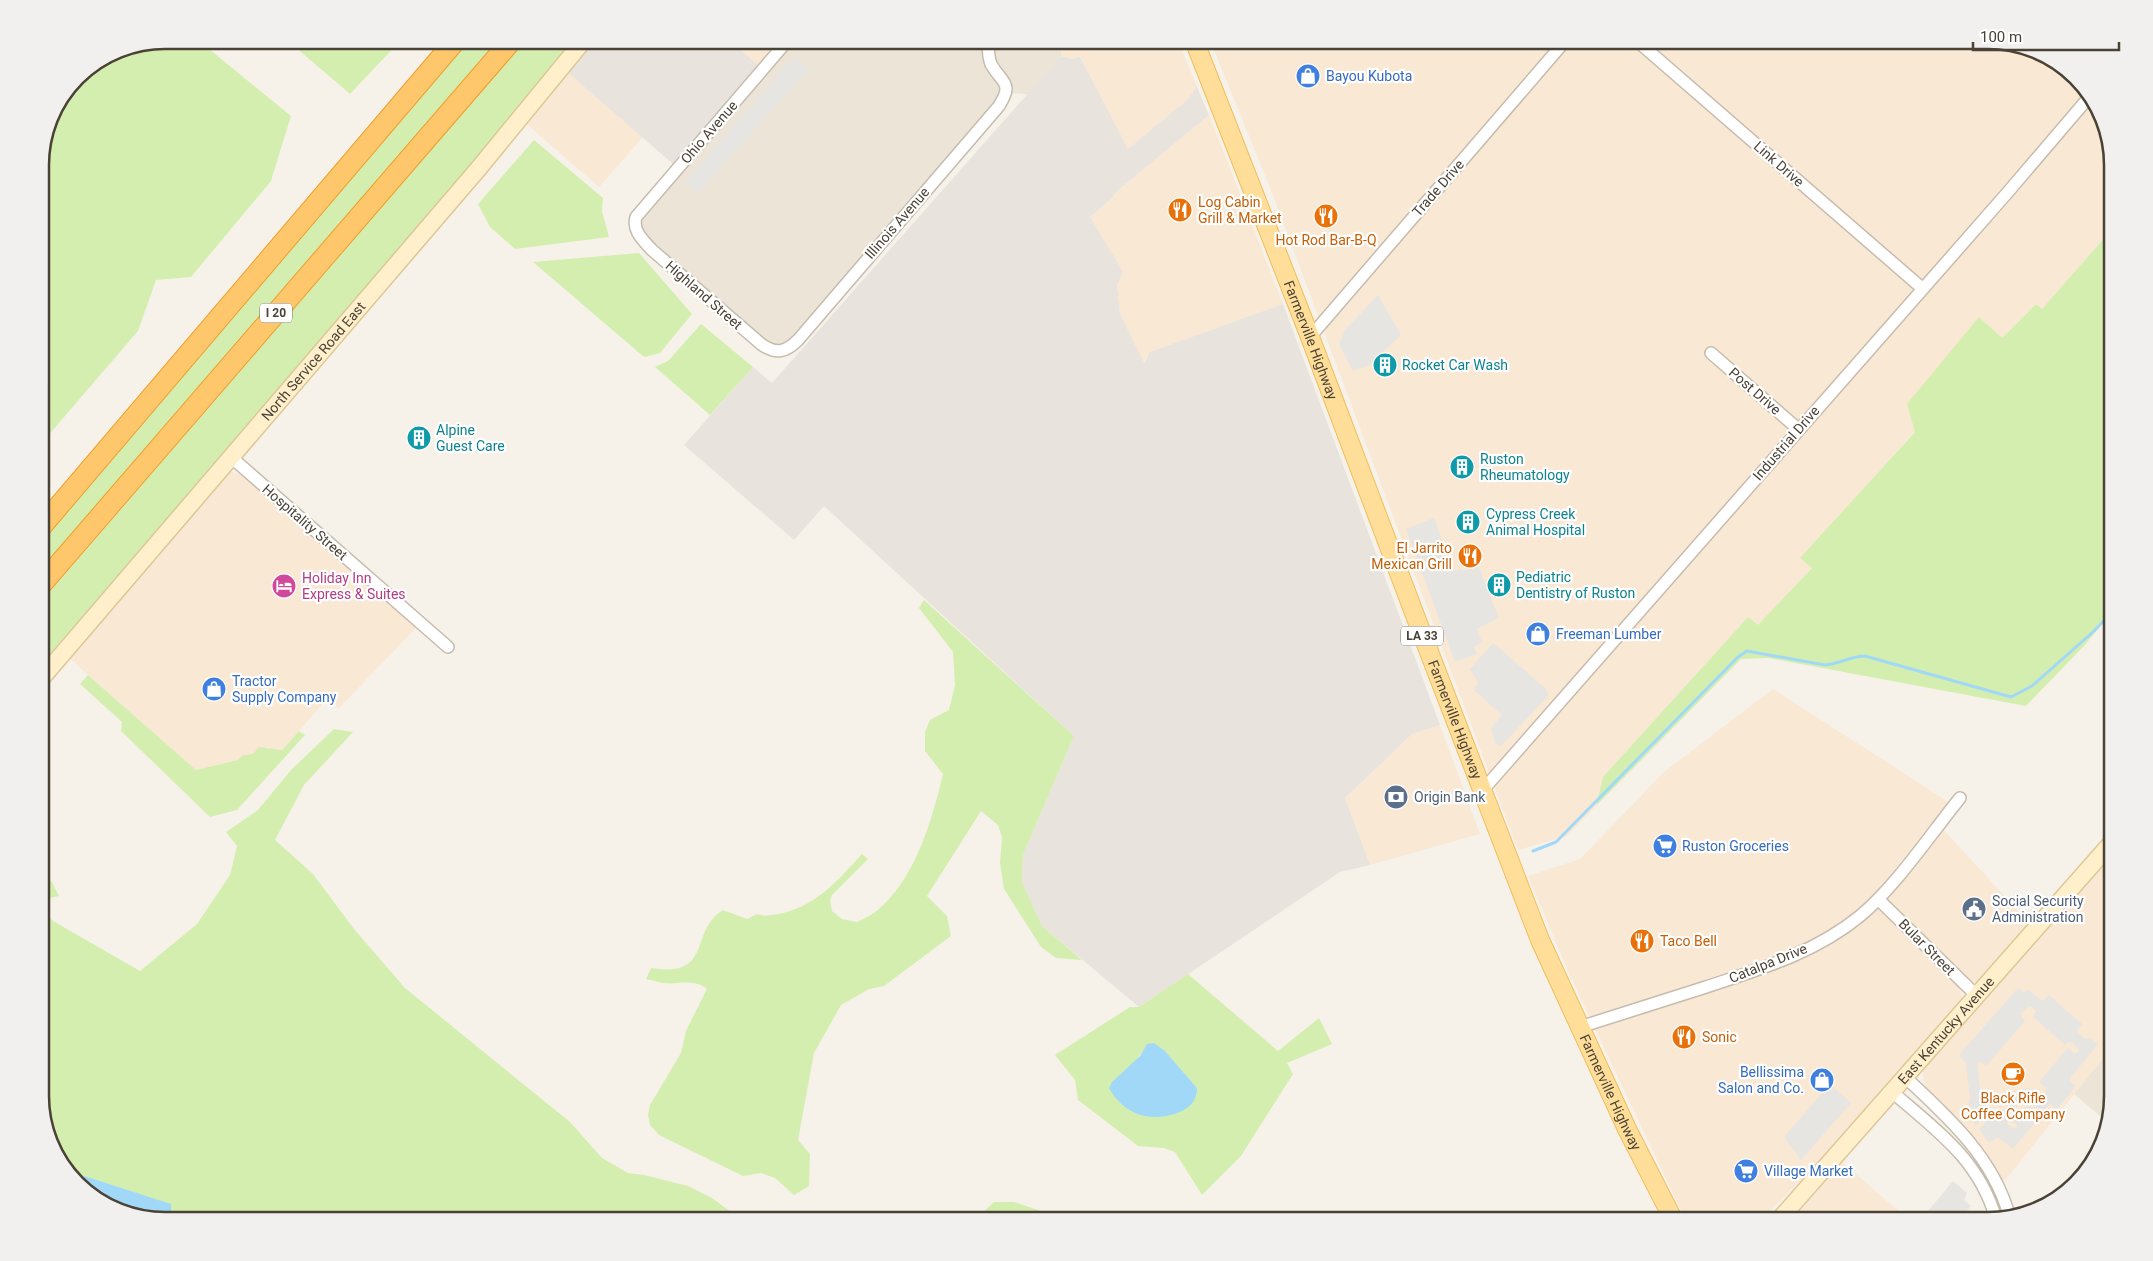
<svg xmlns="http://www.w3.org/2000/svg" width="2153" height="1261" viewBox="0 0 2153 1261" font-family="Roboto,sans-serif">
<style>
.residential{fill:#ebe4d7}
.commercial{fill:#f9e8d3}
.industrial{fill:#e9e3de}
.green{fill:#d4eeaf;fill-rule:evenodd}
.parking{fill:#e7e5e1;fill-rule:evenodd}
.water{fill:#a1d8f8}
.lines{fill:none;stroke-linecap:round;stroke-linejoin:round}
.stream{stroke:#a1d8f8;stroke-width:3}
.street-casing{stroke:#c6bcae;stroke-width:14}
.secondary-casing{stroke:#dec797;stroke-width:19}
.primary-casing{stroke:#f0be5d;stroke-width:20}
.highway-casing{stroke:#ee9e2c;stroke-width:22}
.street{stroke:#fff;stroke-width:11}
.secondary{stroke:#fff0cb;stroke-width:16}
.primary{stroke:#ffde9a;stroke-width:18}
.highway{stroke:#ffc76c;stroke-width:20}
.labels{text-anchor:middle;dominant-baseline:central;stroke-width:4.5;stroke-linejoin:round;paint-order:stroke}
.shield{fill:#fff;stroke:#817b72;stroke-width:1}
.shield-label{font-size:12px;font-weight:bold;fill:#4b4236}
.shop-label{font-size:14px;fill:#366cbe;stroke:#fff;text-anchor:start}
.street-label{font-size:14px;fill:#4b4236;stroke:#fff}
.food-label{font-size:14px;fill:#c56008;stroke:#fff;text-anchor:start}
.culture-label{font-size:14px;fill:#0d838f;stroke:#fff;text-anchor:start}
.hotel-label{font-size:14px;fill:#b23c85;stroke:#fff;text-anchor:start}
.service-label{font-size:14px;fill:#4e5e75;stroke:#fff;text-anchor:start}
.rim{fill:none;stroke:#4b4236;stroke-width:2.5}
</style>
<rect width="100%" height="100%" fill="#f6f2e9"/>
<!-- residential -->
<path class="residential" d="M797,40H1061V56L1028,94L1002,93L999,99L790,342L784,347L770,346L655,247L642,230L640,221Z
M2113,1046V1096L2106,1121L2074,1094Z"/>
<!-- commercial -->
<path class="commercial" d="M729,40H781L759,66Z
M1061,40H1178L1194,80L1196,88L1187,100L1128,149L1080,57L1072,59L1061,56Z
M1210,40H1988L2051,57L2096,102L2113,157V229L2042,309L2036,304L2002,338L1979,318L1915,431L1801,558L1812,568L1758,626L1747,618L1603,777L1596,806L1567,836L1518,850L1271,190Z
M565,70L643,137L599,187L523,121Z
M1209,115L1283,304L1150,352L1143,363L1120,314L1117,283L1090,217L1111,199L1117,191Z
M232,472L243,476L416,628L339,708L326,700L282,750H273L267,747L253,754L244,755L238,760L196,770L68,657L226,475Z
M1773,689L1950,803L1871,898L1960,988L1962,999L1961,1004L1815,1166L1760,1221H1686L1568,971L1528,876L1580,859L1664,772Z
M1440,725L1480,834L1370,865L1345,798L1412,734Z
M1943,829L2031,925L1982,980L1977,982L1967,980L1888,900V897Z
M2098,865L2113,879V1046L2002,1184L1957,1118L1926,1088L1923,1078V1070L1927,1063Z
M1842,1162L1910,1221H1792Z"/>
<!-- industrial -->
<path class="industrial" d="M592,40H729L759,66L674,165L565,70Z
M1061,56L1072,59L1080,57L1128,149L1187,100L1196,88L1194,80L1209,115L1117,191L1111,199L1090,217L1123,272L1117,284L1120,314L1144,363L1150,352L1283,304L1440,725L1412,734L1345,798L1370,865L1340,872L1139,1007L1042,926L1022,882L1023,855L1074,736L824,506L794,540L684,445L753,367L772,383Z"/>
<!-- green -->
<path class="green" d="M165,40H198L291,116L271,181L191,277L156,280L138,331L40,445V157L53,110L77,76L117,49Z
M287,40H401L350,94Z
M468,40H501L40,574V536Z
M525,40H577L383,269L40,665V603Z
M534,140L603,198L602,211L609,237L515,249L490,227L478,204Z
M2108,234L2113,246V611L2084,646L2026,706L1768,658L1741,659L1596,806L1603,777L1748,617L1758,625L1812,568L1800,558L1915,432L1907,404L1979,317L2002,338L2036,304L2042,309Z
M639,253L692,314L660,353L644,357L533,262Z
M701,324L753,367L710,415L655,367L668,361Z
M924,600L1074,736L1023,855L1022,882L1042,926L1082,960L1056,958L1041,947L1004,889L1000,863L1002,838L998,825L981,811L927,896L947,916L951,936L884,986L869,989L841,1005L814,1053L798,1140L810,1154L809,1186L794,1195L775,1178L761,1173L743,1176L659,1135L650,1125L648,1115L650,1105L681,1053L686,1031L707,989C693,978 678,985 663,983C657,982 652,980 646,979L651,968C714,978 688,932 723,910L747,919L757,914C766,917 772,915 783,913C818,904 838,880 862,854L868,859L832,895L830,901L832,911L842,919L857,922C865,918 874,914 880,908C916,876 932,820 943,774L925,751V732L930,720L949,710L955,685L953,652L919,608Z
M88,675L196,770L238,760L243,755L253,754L259,747L282,750L299,731L305,735L237,810L210,817L121,731L122,722L80,684Z
M334,729L353,732L304,785L275,840L313,874L354,929L405,988L570,1122L602,1158L628,1173L644,1175L688,1186L712,1198L743,1221H171L170,1204L69,1171L57,1159L40,1104V907L53,921L140,971L197,924L230,875L237,846L226,832L258,810L291,770Z
M40,873L52,882L59,896L40,900Z
M1188,974L1278,1051L1319,1018L1332,1044L1287,1063L1293,1074L1241,1156L1202,1195L1175,1152L1164,1148L1138,1146L1078,1100L1075,1080L1055,1055L1130,1007H1139ZM1148,1044L1165,1051L1197,1088L1112,1082L1131,1067Z
M994,1202H1014L1072,1221H974Z"/>
<!-- parking -->
<path class="parking" d="M794,57L808,70L698,193L685,182Z
M1378,295L1401,335L1369,365L1353,371L1339,344L1345,330Z
M1434,518L1454,571L1461,569L1462,571L1467,570L1466,566L1477,562L1499,618L1477,629L1482,642L1474,647L1477,654L1455,662L1406,529Z
M1493,643L1545,688L1549,695L1500,747L1495,743L1491,728L1502,715L1474,690L1478,683L1470,669Z
M2018,988L2024,993L2028,989L2042,1001L2049,995L2082,1024L2077,1030L2078,1033L2085,1039L2091,1038L2098,1044L2070,1078V1081L2076,1086L2057,1109L2050,1104L2013,1149L1999,1138H1995L1989,1143L1979,1129L1985,1124L1984,1122L1981,1121L1976,1125L1964,1110L1968,1106L1970,1099L1966,1063L1959,1055ZM2029,1006L2036,1010L2033,1017L2065,1045L2068,1042L2073,1043L2079,1050L2075,1054L2068,1048L2039,1082L2047,1089L2045,1094H2041L2028,1088L2021,1090L2002,1112L1999,1124L1981,1099L1977,1064L1980,1061L1986,1066L2025,1021L2020,1014ZM2024,1097L2031,1100L2036,1107L2032,1108L2027,1104L2013,1121L2018,1127L2015,1129L2008,1125L2006,1118Z
M1830,1084L1851,1103L1801,1160L1784,1137Z
M1953,1181L1967,1193L1964,1200L1971,1206L1958,1221H1928L1923,1217Z"/>
<!-- water -->
<path class="water" d="M1154,1043L1165,1051L1197,1088C1197,1100 1191,1107 1180,1112C1151,1123 1125,1116 1109,1088L1112,1082L1140,1056L1147,1044Z
M69,1171L171,1204V1221H165L102,1204Z"/>
<g class="lines">
<!-- stream -->
<path class="stream" d="M1533,851L1556,842L1738,657L1747,651L1825,665C1839,664 1851,656 1865,656L2011,697L2032,686L2094,631L2113,611"/>
<defs>
<path id="street" d="M788,40L636,217C632,231 643,240 652,250L761,344C776,355 786,352 798,340L999,106C1014,82 1002,84 991,64C988,57 988,48 988,40
M1636,40L1923,289
M1310,337L1566,40
M1711,353L1798,429
M231,457L448,647
M1482,791L2008,192L2090,96
M1878,899L1976,995
M1580,1027C1622,1014 1664,1000 1706,987C1760,969 1815,953 1860,916C1896,886 1930,835 1960,798
M1904,1076C1947,1116 1993,1157 2009,1215
M1891,1091C1936,1130 1979,1159 1996,1219"/>
<g id="secondary">
<path id="s1" d="M40,680L479,168L584,40"/>
<path id="s2" d="M1778,1221L2113,841"/>
</g>
<g id="primary">
<path id="s3" d="M1194,40L1310,337L1416,618L1540,940L1627,1129L1674,1221"/>
</g>
<path id="highway" d="M40,528L456,40
M40,586L512,40"/>
</defs>
<!-- street casing -->
<use href="#street" class="street-casing"/>
<!-- secondary casing -->
<use href="#secondary" class="secondary-casing"/>
<!-- primary casing -->
<use href="#primary" class="primary-casing"/>
<!-- highway casing -->
<use href="#highway" class="highway-casing"/>
<!-- street -->
<use href="#street" class="street"/>
<!-- secondary -->
<use href="#secondary" class="secondary"/>
<!-- primary -->
<use href="#primary" class="primary"/>
<!-- highway -->
<use href="#highway" class="highway"/>
</g>
<!-- icons -->
<defs>
<symbol id="shop-disc" viewBox="-11 -11 22 22"><circle r="9.5" fill="#3f7fe0" stroke="#fff"/><path d="M-5-2.5h2.3a2.7 3.5 0 0 1 5.4 0H5L5.5 6h-11ZM-1.5-2.5h3a1.5 2.3 0 0 0-3 0Z" fill="#fff"/></symbol>
<symbol id="restaurant-disc" viewBox="-11 -11 22 22"><circle r="9.5" fill="#e8710a" stroke="#fff"/><path d="M-5-6h1v4h1v-4h1v4h1v-4h1v5L-1.5 .5V6h-2V.5L-5-1ZM5-6V6H3V1.5H1.5Q1.5-4 5-6Z" fill="#fff"/></symbol>
<symbol id="building-disc" viewBox="-11 -11 22 22"><circle r="9.5" fill="#0f9aa8" stroke="#fff"/><path d="M-4-6H4V6H1V3H-1V6H-4ZM-2.5-4.3h1.7v1.8h-1.7ZM.8-4.3h1.7v1.8H.8ZM-2.5-1h1.7V.8h-1.7ZM.8-1h1.7V.8H.8Z" fill="#fff"/></symbol>
<symbol id="hotel-disc" viewBox="-11 -11 22 22"><circle r="9.5" fill="#d1479c" stroke="#fff"/><path d="M-6-4.5h1.5V1H6V5H4.5V3h-9V5H-6ZM-4 0a1.8 1.8 0 1 1 3.6 0ZM.5 0V-2.5h3Q6-2.5 6 0Z" fill="#fff"/></symbol>
<symbol id="bank-disc" viewBox="-11 -11 22 22"><circle r="9.5" fill="#5c6f8a" stroke="#fff"/><path d="M-6-4H6V4H-6ZM0-2.3a2.3 2.3 0 1 0 0 4.6a2.3 2.3 0 1 0 0-4.6Z" fill="#fff"/></symbol>
<symbol id="supermarket-disc" viewBox="-11 -11 22 22"><circle r="9.5" fill="#3f7fe0" stroke="#fff"/><path d="M-6-5.5h2.5l.6 2H6L4.5 2H-2.5L-4.4-4H-6ZM-1.5 3.2a1.3 1.3 0 1 0 .1 0ZM3 3.2a1.3 1.3 0 1 0 .1 0Z" fill="#fff"/></symbol>
<symbol id="civic-disc" viewBox="-11 -11 22 22"><circle r="9.5" fill="#5c6f8a" stroke="#fff"/><path d="M-.6-6.5H3V-4.5H.6V-3L4-1V1h2V6H-6V1h2V-1L-.6-3ZM-1.2 2.5V6h2.4V2.5Z" fill="#fff"/></symbol>
<symbol id="cafe-disc" viewBox="-11 -11 22 22"><circle r="9.5" fill="#e8710a" stroke="#fff"/><path d="M-5.5-4.5H6V0H3Q3 3.5 0 3.5H-2.5Q-5.5 3.5-5.5 0ZM3-3.2v2h1.7v-2ZM-6 4.5H4V6H-6Z" fill="#fff"/></symbol>
</defs>
<g fill-rule="evenodd">
<use href="#shop-disc" x="1294" y="62" width="28" height="28"/>
<use href="#restaurant-disc" x="1166" y="196" width="28" height="28"/>
<use href="#restaurant-disc" x="1312" y="202" width="28" height="28"/>
<use href="#building-disc" x="1371" y="351" width="28" height="28"/>
<use href="#building-disc" x="405" y="424" width="28" height="28"/>
<use href="#building-disc" x="1448" y="453" width="28" height="28"/>
<use href="#building-disc" x="1454" y="508" width="28" height="28"/>
<use href="#restaurant-disc" x="1456" y="542" width="28" height="28"/>
<use href="#building-disc" x="1485" y="571" width="28" height="28"/>
<use href="#hotel-disc" x="270" y="572" width="28" height="28"/>
<use href="#shop-disc" x="1524" y="620" width="28" height="28"/>
<use href="#shop-disc" x="200" y="675" width="28" height="28"/>
<use href="#bank-disc" x="1382" y="783" width="28" height="28"/>
<use href="#supermarket-disc" x="1651" y="832" width="28" height="28"/>
<use href="#civic-disc" x="1960" y="895" width="28" height="28"/>
<use href="#restaurant-disc" x="1628" y="927" width="28" height="28"/>
<use href="#restaurant-disc" x="1670" y="1023" width="28" height="28"/>
<use href="#cafe-disc" x="1999" y="1060" width="28" height="28"/>
<use href="#shop-disc" x="1808" y="1066" width="28" height="28"/>
<use href="#supermarket-disc" x="1732" y="1157" width="28" height="28"/>
</g>
<g class="labels">
<!-- shield labels -->
<g class="shield">
<rect x="260" y="303.5" width="32" height="19" rx="4"/>
<rect x="1401" y="626.5" width="42" height="19" rx="4"/>
</g>
<g class="shield-label">
<text x="276" y="313">I 20</text>
<text x="1422" y="636">LA 33</text>
</g>
<!-- shop labels -->
<g class="shop-label">
<text x="1326" y="76">Bayou Kubota</text>
<text x="1556" y="634">Freeman Lumber</text>
<text x="232" y="681">Tractor<tspan x="232" dy="16">Supply Company</tspan></text>
<text x="1682" y="846">Ruston Groceries</text>
<text x="1804" y="1072" text-anchor="end">Bellissima<tspan x="1804" dy="16">Salon and Co.</tspan></text>
<text x="1764" y="1171">Village Market</text>
</g>
<!-- street labels -->
<g class="street-label">
<text transform="translate(709 132) rotate(-49)">Ohio Avenue</text>
<text transform="translate(1779 164) rotate(41)">Link Drive</text>
<text transform="translate(1438 188) rotate(-49)">Trade Drive</text>
<text transform="translate(897 223) rotate(-49)">Illinois Avenue</text>
<text transform="translate(704 295) rotate(41)">Highland Street</text>
<text stroke="none"><textPath href="#s3" startOffset="322">Farmerville Highway</textPath></text>
<text stroke="none"><textPath href="#s1" startOffset="420">North Service Road East</textPath></text>
<text transform="translate(1755 391) rotate(41)">Post Drive</text>
<text transform="translate(1786 443) rotate(-49)">Industrial Drive</text>
<text transform="translate(305 522) rotate(41)">Hospitality Street</text>
<text stroke="none"><textPath href="#s3" startOffset="728">Farmerville Highway</textPath></text>
<text transform="translate(1927 947) rotate(45)">Bular Street</text>
<text transform="translate(1768 963) rotate(-22)">Catalpa Drive</text>
<text stroke="none"><textPath href="#s2" startOffset="254">East Kentucky Avenue</textPath></text>
<text stroke="none"><textPath href="#s3" startOffset="1132">Farmerville Highway</textPath></text>
</g>
<!-- food labels -->
<g class="food-label">
<text x="1198" y="202">Log Cabin<tspan x="1198" dy="16">Grill &amp; Market</tspan></text>
<text x="1326" y="240" text-anchor="middle">Hot Rod Bar-B-Q</text>
<text x="1452" y="548" text-anchor="end">El Jarrito<tspan x="1452" dy="16">Mexican Grill</tspan></text>
<text x="1660" y="941">Taco Bell</text>
<text x="1702" y="1037">Sonic</text>
<text x="2013" y="1098" text-anchor="middle">Black Rifle<tspan x="2013" dy="16">Coffee Company</tspan></text>
</g>
<!-- culture labels -->
<g class="culture-label">
<text x="1402" y="365">Rocket Car Wash</text>
<text x="436" y="430">Alpine<tspan x="436" dy="16">Guest Care</tspan></text>
<text x="1480" y="459">Ruston<tspan x="1480" dy="16">Rheumatology</tspan></text>
<text x="1486" y="514">Cypress Creek<tspan x="1486" dy="16">Animal Hospital</tspan></text>
<text x="1516" y="577">Pediatric<tspan x="1516" dy="16">Dentistry of Ruston</tspan></text>
</g>
<!-- hotel labels -->
<g class="hotel-label">
<text x="302" y="578">Holiday Inn<tspan x="302" dy="16">Express &amp; Suites</tspan></text>
</g>
<!-- service labels -->
<g class="service-label">
<text x="1414" y="797">Origin Bank</text>
<text x="1992" y="901">Social Security<tspan x="1992" dy="16">Administration</tspan></text>
</g>
</g>
<!-- crop -->
<path d="M0 0H2153V1261H0ZM165 49H1988A116 116 0 0 1 2104 165V1096A116 116 0 0 1 1988 1212H165A116 116 0 0 1 49 1096V165A116 116 0 0 1 165 49Z" fill="#f1f0ef" fill-rule="evenodd"/>
<path class="rim" d="M165 49H1988A116 116 0 0 1 2104 165V1096A116 116 0 0 1 1988 1212H165A116 116 0 0 1 49 1096V165A116 116 0 0 1 165 49Z"/>
<!-- scale -->
<path d="M1973 42v8h146v-8" fill="none" stroke="#4b4236" stroke-width="2.5"/>
<text x="1980" y="42" font-size="15" fill="#4b4236" stroke="#ffffff" stroke-width="4" paint-order="stroke">100 m</text>
</svg>
